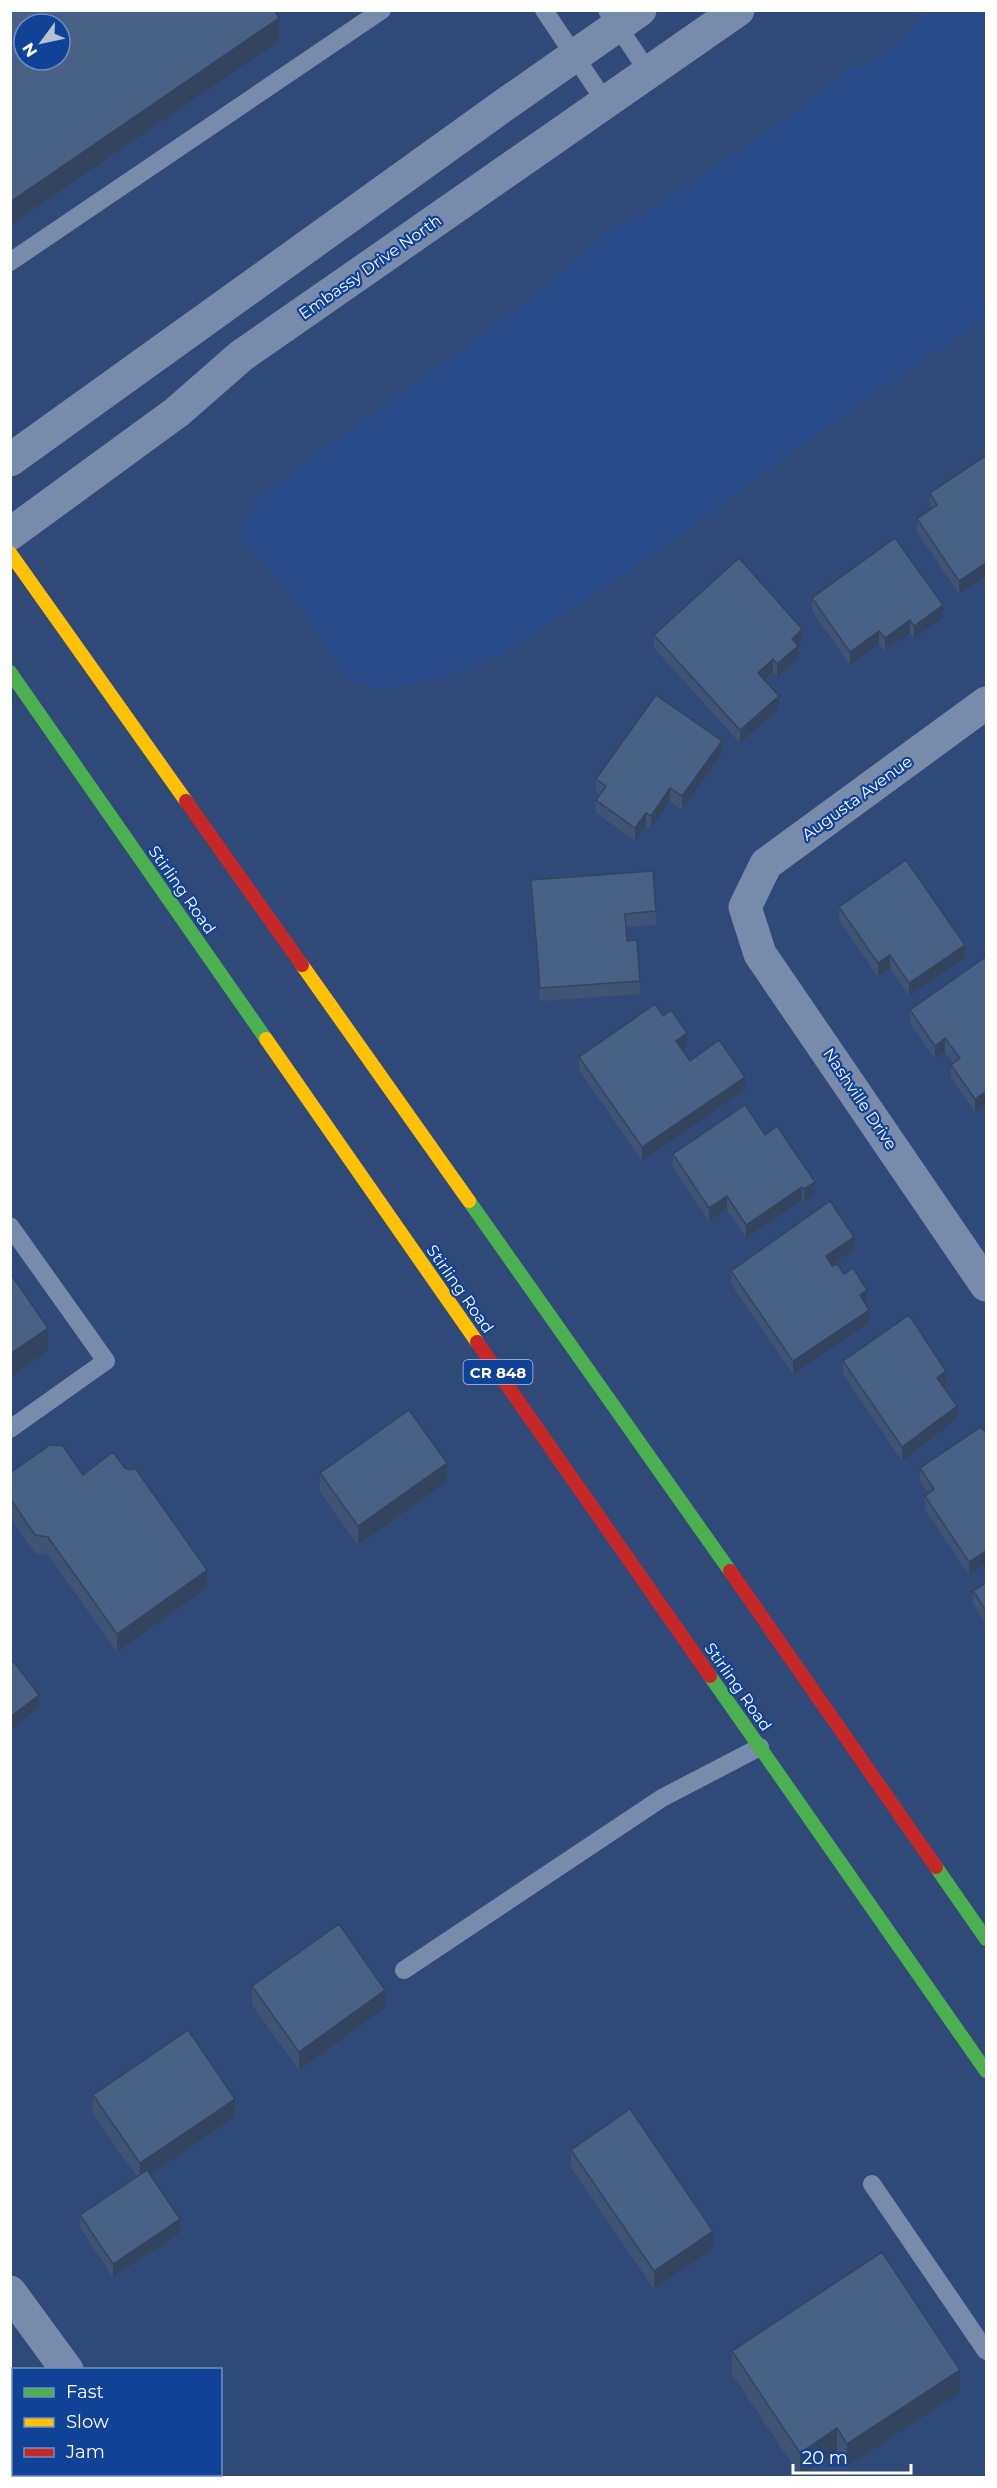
<svg xmlns="http://www.w3.org/2000/svg" width="997" height="2488" viewBox="0 0 997 2488" font-family="Montserrat,sans-serif">
<style>
.water{fill:#284b8a}
.lines{fill:none;stroke-linecap:round;stroke-linejoin:round}
.lane{stroke:#788bab;stroke-width:18}
.street{stroke:#788bab;stroke-width:33}
.fast{stroke:#4caf50;stroke-width:14}
.slow{stroke:#ffc107;stroke-width:14}
.jam{stroke:#c62828;stroke-width:14}
.wall{fill:#405374}
.shaded-wall{fill:#34445e}
.building{fill:#4a6187;stroke:#34445e;stroke-width:1.5;fill-rule:evenodd}
.labels{text-anchor:middle;dominant-baseline:central;stroke-width:4.5;stroke-linejoin:round;paint-order:stroke}
.shield{fill:#104298;stroke:#b7c6e0;stroke-width:1.5}
.shield-label{font-size:15px;font-weight:bold;fill:#fff}
.street-label{font-size:16px;fill:#fff;stroke:#104298}
</style>
<rect width="100%" height="100%" fill="#2f4a79"/>
<!-- water -->
<path class="water" d="M926,11H986V317L846,412L659,551L500,655L435,680L382,689L356,683L339,668L325,642L274,572L241,538L240,527L262,494L529,301L594,245L603,233L651,211L776,126L837,81L849,67L869,64L901,40Z"/>
<g class="lines">
<!-- lane -->
<path class="lane" d="M544,10L606,103
M607,10L649,73
M10,262L382,10
M10,1226L106,1361L10,1429
M404,1970L662,1798L760,1747
M872,2184L986,2351"/>
<!-- street -->
<path class="street" d="M10,460L507,103L640,10
M10,534L177,412L241,356L738,10
M986,703L766,864L745,907L760,954L986,1285
M10,2292L67,2370
M144,2474L146,2478"/>
<!-- fast -->
<path class="fast" d="M10,672L266,1039
M469,1201L730,1571
M710,1676L986,2071
M936,1867L986,1939"/>
<!-- slow -->
<path class="slow" d="M10,553L186,801
M302,965L469,1201
M266,1039L477,1342"/>
<!-- jam -->
<path class="jam" d="M186,801L302,965
M477,1342L710,1676
M730,1571L936,1867"/>
</g>
<!-- wall -->
<path class="wall" d="M987,455V576L959,594L917,532V519L932,509L930,506V493Z
M812,598L943,618L914,639L910,633L885,651L879,644L850,665L812,611Z
M654,635L802,642L798,647V659L777,677L773,672L765,680L779,709L740,743L654,648Z
M722,754L682,810L670,801L651,829L646,826L635,841L596,813V800L600,794L596,792V779Z
M531,880L656,911V925L626,927L627,941L640,981V994L540,1001L531,893Z
M839,907L965,958L909,996L890,968L878,977L839,920Z
M987,956V1104L975,1112L951,1078V1065L953,1063L945,1052L935,1059L910,1023V1010Z
M663,1016L687,1046L682,1049L690,1061L745,1090L642,1161L579,1070V1057Z
M987,1117V1134L985,1132V1118Z
M765,1135L815,1195L804,1202L802,1200L746,1238L727,1209L709,1221L673,1168V1154Z
M854,1250L832,1265L844,1274L867,1303L866,1304L869,1323L793,1374L731,1284V1271Z
M843,1361L946,1384L943,1386L957,1419L902,1461L843,1374Z
M987,1434V1563L969,1575L925,1509V1496L929,1494L920,1481V1468Z
M10,1473L83,1475L207,1588L117,1652L48,1555L35,1553L10,1517Z
M320,1473L447,1482L358,1545L320,1492Z
M987,1582V1625L973,1604V1591Z
M252,1986L385,2008L299,2070L252,2005Z
M93,2095L235,2117L150,2175L180,2233L113,2277L80,2228V2215L137,2177L93,2114Z
M571,2150L713,2249L654,2289L571,2168Z
M732,2351L960,2393L847,2467L837,2452L800,2476L732,2374Z"/>
<!-- shaded-wall -->
<path class="shaded-wall" d="M279,18V41L10,225V202Z
M987,562V576L959,594V581Z
M943,605V618L914,639V626Z
M910,620V633L885,651V638Z
M802,629V642L798,647V659L777,677V664L792,639Z
M879,631V644L850,665V652Z
M773,659V672L758,686V673Z
M779,696V709L740,743V730Z
M722,741V754L682,810V796Z
M670,788V801L651,829V816Z
M646,813V826L635,841V828Z
M965,945V958L909,996V983Z
M890,955V968L878,977V963Z
M687,1033V1046L676,1054V1041Z
M945,1038V1052L935,1059V1046Z
M745,1077V1090L642,1161V1147Z
M987,1091V1104L975,1112V1099Z
M815,1182V1195L804,1202V1189Z
M802,1187V1200L746,1238V1225Z
M727,1196V1209L709,1221V1208Z
M854,1237V1250L826,1269V1256Z
M867,1290V1303L860,1308V1295Z
M869,1310V1323L793,1374V1361Z
M48,1328V1351L10,1377V1354Z
M946,1371V1384L937,1391V1378Z
M957,1406V1419L902,1461V1447Z
M447,1463V1482L358,1545V1526Z
M987,1550V1563L969,1575V1562Z
M207,1570V1588L117,1652V1634Z
M39,1695V1708L10,1730V1717Z
M385,1990V2008L299,2070V2052Z
M235,2099V2117L140,2182V2163Z
M180,2219V2233L113,2277V2264Z
M713,2231V2249L654,2289V2271Z
M960,2370V2393L847,2467V2444Z
M837,2428V2452L800,2476V2453Z"/>
<!-- building -->
<path class="building" d="M10,10H274L279,18L10,202ZM24,24H60V60H24Z
M987,455V562L959,581L917,519L937,505L930,493Z
M895,538L943,605L914,626L910,620L885,638L879,631L850,652L812,598Z
M739,558L802,629L792,639L798,646L777,664L773,659L758,673L779,696L740,730L654,635Z
M656,695L722,741L682,796L670,788L651,816L646,813L635,828L596,800L606,786L596,779Z
M906,860L965,945L909,983L890,955L878,963L839,907Z
M653,871L656,911L625,914L627,941L637,940L640,981L540,988L531,880Z
M987,956V1091L975,1099L951,1065L960,1058L945,1038L935,1046L910,1010Z
M655,1004L663,1016L671,1010L687,1033L676,1041L690,1061L719,1040L745,1077L642,1147L579,1057Z
M745,1105L765,1135L777,1126L815,1182L804,1189L802,1187L746,1225L727,1196L709,1208L673,1154Z
M830,1201L854,1237L826,1256L832,1266L837,1264L844,1274L853,1268L867,1290L860,1295L869,1310L793,1361L731,1271Z
M10,1273L48,1328L10,1354Z
M909,1315L946,1371L937,1378L957,1406L902,1447L843,1361Z
M409,1410L447,1463L358,1526L320,1473Z
M981,1427L987,1434V1550L969,1562L925,1496L934,1489L920,1468Z
M50,1445L63,1446L83,1475L113,1452L125,1468L131,1470L135,1468L207,1570L117,1634L48,1537L35,1535L10,1498V1473Z
M987,1582V1612L973,1591Z
M13,1661L39,1695L10,1717V1664Z
M339,1924L385,1990L299,2052L252,1986Z
M188,2030L235,2099L140,2163L93,2095Z
M630,2109L713,2231L654,2271L571,2150Z
M147,2170L180,2219L113,2264L80,2215Z
M882,2252L960,2370L847,2444L837,2428L800,2453L732,2351Z"/>
<g class="labels">
<!-- shield labels -->
<rect class="shield" x="463.5" y="1360" width="69" height="24" rx="4.5"/>
<g class="shield-label">
<text x="498" y="1372">CR 848</text>
</g>
<!-- street labels -->
<g class="street-label">
<text transform="translate(370 267) rotate(-35)">Embassy Drive North</text>
<text transform="translate(857 798) rotate(-36)">Augusta Avenue</text>
<text transform="translate(182 890) rotate(55)">Stirling Road</text>
<text transform="translate(860 1099) rotate(56)">Nashville Drive</text>
<text transform="translate(460 1289) rotate(55)">Stirling Road</text>
<text transform="translate(738 1687) rotate(55)">Stirling Road</text>
</g>
</g>
<!-- border -->
<rect width="997" height="2488" fill="none" stroke="#ffffff" stroke-width="24"/>
<!-- legend -->
<rect x="12" y="2368" width="210" height="108" fill="#104298" stroke="#708ec1" stroke-width="1.5"/>
<rect x="24" y="2388" width="30" height="9" fill="#4caf50" stroke="#708ec1" stroke-width="1.5"/>
<text x="66" y="2398" font-size="18" fill="#ffffff">Fast</text>
<rect x="24" y="2418" width="30" height="9" fill="#ffc107" stroke="#708ec1" stroke-width="1.5"/>
<text x="66" y="2428" font-size="18" fill="#ffffff">Slow</text>
<rect x="24" y="2448" width="30" height="9" fill="#c62828" stroke="#708ec1" stroke-width="1.5"/>
<text x="66" y="2458" font-size="18" fill="#ffffff">Jam</text>
<!-- north arrow -->
<g transform="translate(42 42) rotate(237)"><circle r="28" fill="#104298" stroke="#708ec1" stroke-width="1.5"/>
<path d="M0-4.5L10 22L0 15L-10 22Z" fill="#b6c0d0"/>
<text y="-9" font-size="16" font-weight="bold" text-anchor="middle" fill="#ffffff">N</text>
</g>
<!-- scale -->
<path d="M793 2464v9h118v-9" fill="none" stroke="#ffffff" stroke-width="3"/>
<text x="802" y="2464" font-size="18" fill="#ffffff" stroke="#104298" stroke-width="4.5" paint-order="stroke">20 m</text>
</svg>
